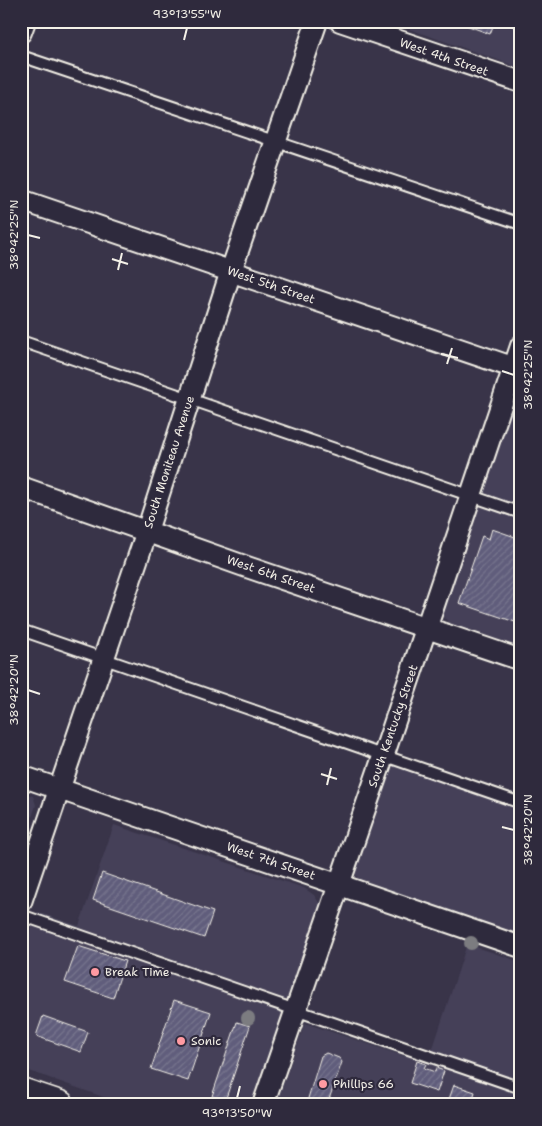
<svg xmlns="http://www.w3.org/2000/svg" width="542" height="1126" viewBox="0 0 542 1126" font-family="'Shantell Sans',sans-serif">
<style>
.built{fill:#454058}
.building{fill:url(#building-hatch);stroke:#f4f1e8}
.lines{fill:none;stroke-linecap:round;stroke-linejoin:round}
.service-casing{stroke:#f4f1e8;stroke-width:14}
.minor-casing{stroke:#f4f1e8;stroke-width:24}
.trunk-casing{stroke:#f4f1e8;stroke-width:31}
.service{stroke:#2f2a3d;stroke-width:10}
.minor{stroke:#2f2a3d;stroke-width:20}
.trunk{stroke:#2f2a3d;stroke-width:28}
.tree{fill:#7b7c80}
.ticks{fill:none;stroke:#f4f1e8;stroke-width:2}
.poi-dot{fill:#ff9aa2;stroke:#2f2a3d;stroke-width:2}
.labels{text-anchor:middle;dominant-baseline:central;stroke-width:4.5;stroke-linejoin:round;paint-order:stroke}
.street-label{font-size:12px;fill:#f4f1e8;stroke:#2f2a3d}
.poi-label{font-size:12px;fill:#f4f1e8;stroke:#2f2a3d;text-anchor:start}
.neatline{fill:none;stroke:#f4f1e8;stroke-width:2}
.ticks-label{font-size:12px;text-anchor:middle;fill:#f4f1e8}
</style>
<defs>
<pattern id="building-hatch" width="6" height="6" patternUnits="userSpaceOnUse" patternTransform="scale(1.25)"><rect width="6" height="6" fill="#605d7b"/><path d="M-1 1l2-2M0 6l6-6M5 7l2-2" fill="none" stroke="#77758e"/></pattern>
</defs>
<rect width="100%" height="100%" fill="#393449"/>
<filter id="ink" filterUnits="userSpaceOnUse"><feTurbulence type="fractalNoise" baseFrequency=".02" numOctaves="2"/><feDisplacementMap in="SourceGraphic" scale="10" xChannelSelector="R" yChannelSelector="G"/><feConvolveMatrix kernelMatrix="1 2 1 2 8 2 1 2 1" color-interpolation-filters="sRGB"/></filter>
<g filter="url(#ink)">
<!-- built -->
<path class="built" d="M386,21H521V68Z
M521,379V648L450,624L441,614Z
M394,753L521,796V937L365,885L358,880L354,871Z
M21,792L33,796L36,805L21,851Z
M114,825L304,888L314,895L320,904L251,1105H126L21,1068V955L37,912L79,926Z
M467,944L521,962V1080L512,1105H276L305,1023L404,1056L408,1043L432,1051Z"/>
<!-- building -->
<path class="building" d="M455,21H495L490,34Z
M513,21H521V29L512,26Z
M492,529L521,539V624L459,603L482,536L489,539Z
M102,873L213,912L204,938L93,900Z
M78,946L125,961L113,998L65,982Z
M174,1000L211,1012L188,1081L151,1069Z
M43,1016L88,1032L81,1052L36,1036Z
M237,1022L250,1026L225,1101L212,1096Z
M326,1053L339,1058L342,1062L327,1105H306L321,1056Z
M417,1061L426,1064L424,1068L435,1072L436,1068L444,1071L437,1092L410,1083Z
M454,1085L475,1092L471,1105H447Z"/>
<g class="lines">
<defs>
<path id="service" d="M21,56L521,224
M21,341L521,513
M21,630L521,803
M21,915L521,1088"/>
<path id="minor" d="M340,21L521,82
M21,32L25,21
M21,200L521,370
M21,487L247,567L521,660
M21,776L521,947
M21,902L147,531L231,271L317,21
M263,1105L384,754L521,346"/>
<path id="trunk" d="M21,1092L60,1105"/>
</defs>
<!-- service casing -->
<use href="#service" class="service-casing"/>
<!-- minor casing -->
<use href="#minor" class="minor-casing"/>
<!-- trunk casing -->
<use href="#trunk" class="trunk-casing"/>
<!-- service -->
<use href="#service" class="service"/>
<!-- minor -->
<use href="#minor" class="minor"/>
<!-- trunk -->
<use href="#trunk" class="trunk"/>
</g>
<!-- trees -->
<g class="tree">
<circle cx="471" cy="943" r="7"/>
<circle cx="248" cy="1018" r="7"/>
</g>
</g>
<!-- ticks -->
<path class="ticks" d="M184,40L187,28M28,235L40,238M112,259L128,264M118,270L122,253M441,354L458,358M447,364L452,348M502,371L514,375M28,690L40,694M321,774L337,779M327,785L331,768M502,827L514,830M237,1098L240,1086"/>
<!-- markers -->
<g class="poi-dot">
<circle cx="95" cy="972" r="5"/>
<circle cx="181" cy="1041" r="5"/>
<circle cx="323" cy="1084" r="5"/>
</g>
<g class="labels">
<!-- street labels -->
<g class="street-label">
<text transform="translate(444 57) rotate(19)">West 4th Street</text>
<text transform="translate(271 285) rotate(19)">West 5th Street</text>
<text transform="translate(169 462) rotate(-72)">South Moniteau Avenue</text>
<text transform="translate(271 574) rotate(19)">West 6th Street</text>
<text transform="translate(393 726) rotate(-71)">South Kentucky Street</text>
<text transform="translate(271 861) rotate(19)">West 7th Street</text>
</g>
<!-- poi labels -->
<g class="poi-label">
<text x="105" y="972">Break Time</text>
<text x="191" y="1041">Sonic</text>
<text x="333" y="1084">Phillips 66</text>
</g>
</g>
<!-- margin -->
<rect width="542" height="1126" fill="none" stroke="#2f2a3d" stroke-width="55"/>
<rect x="28" y="28" width="486" height="1070" class="neatline"/>
<g class="ticks-label">
<text x="187" y="18">93°13'55"W</text>
<text transform="translate(14 235) rotate(-90)" y="4">38°42'25"N</text>
<text transform="translate(528 375) rotate(-90)" y="4">38°42'25"N</text>
<text transform="translate(14 690) rotate(-90)" y="4">38°42'20"N</text>
<text transform="translate(528 830) rotate(-90)" y="4">38°42'20"N</text>
<text x="237" y="1117">93°13'50"W</text>
</g>
</svg>
